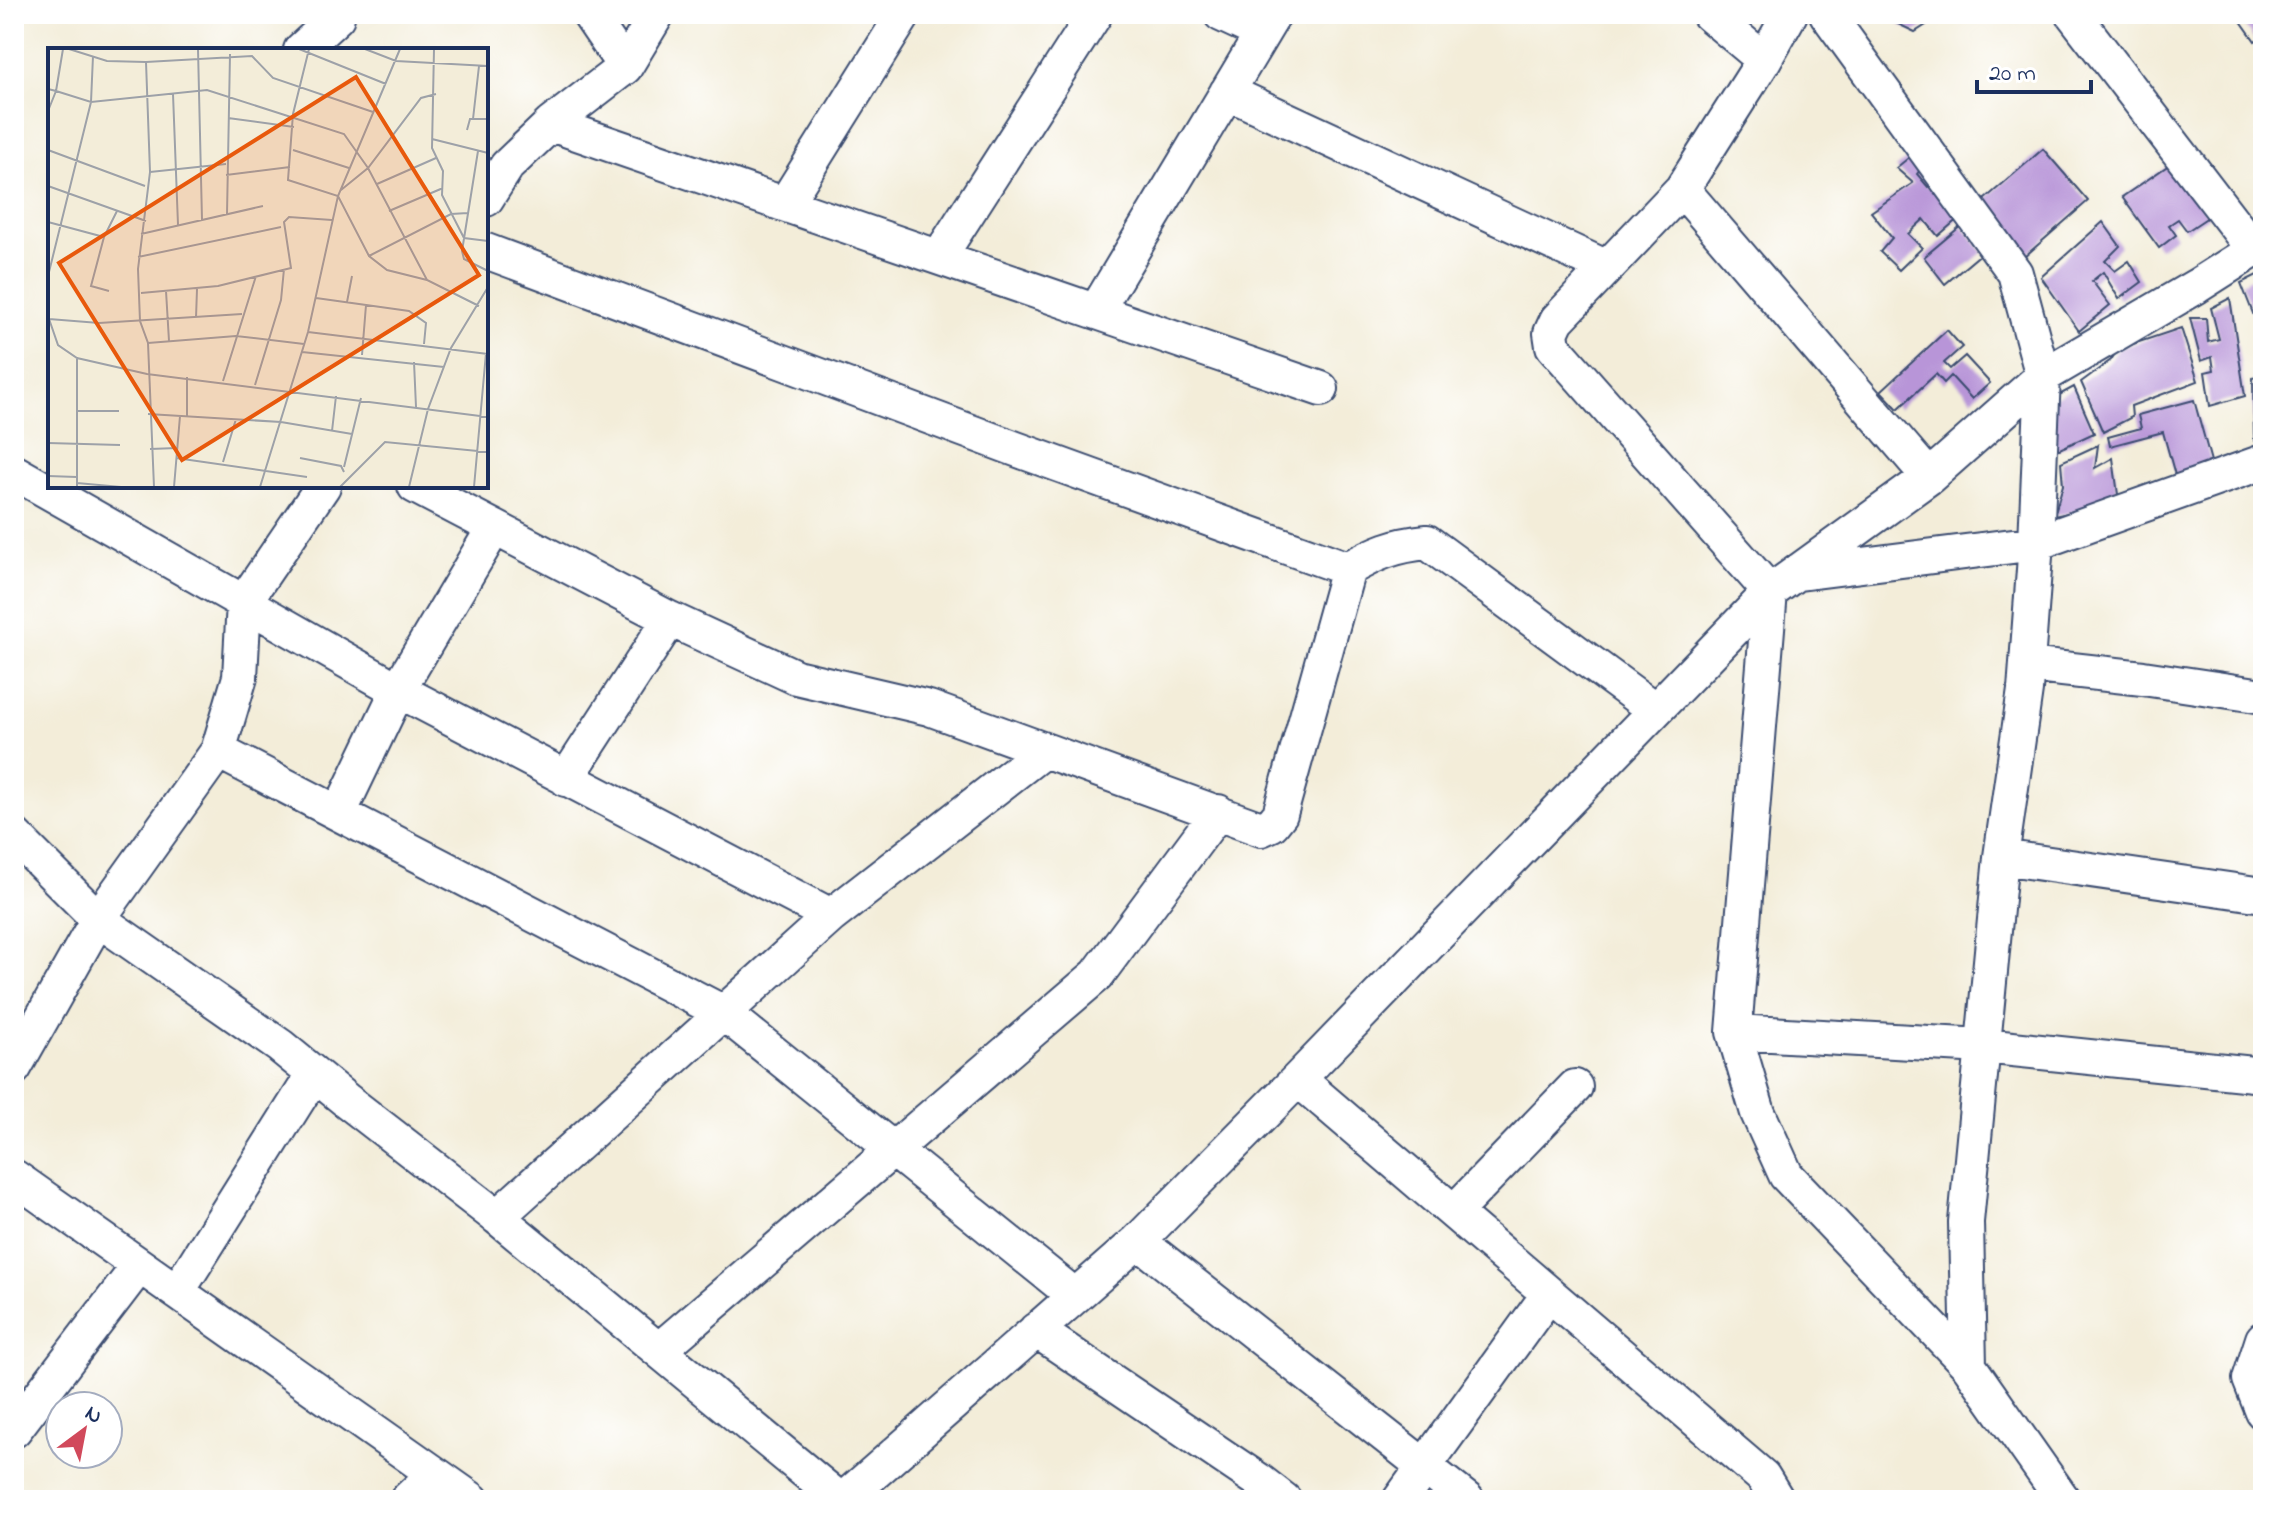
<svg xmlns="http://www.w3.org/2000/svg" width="2277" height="1514" viewBox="0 0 2277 1514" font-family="'Indie Flower',sans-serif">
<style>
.building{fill:#b895d8}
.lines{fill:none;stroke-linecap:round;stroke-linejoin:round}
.street-casing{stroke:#3b4c70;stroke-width:38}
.street{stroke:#fff;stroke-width:34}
.inset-road{fill:none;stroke:#9da1a8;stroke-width:2}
.view{fill:#e8590c;fill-opacity:0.15;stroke:#e8590c;stroke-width:4}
.inset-edge{fill:none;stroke:#1b2f5e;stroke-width:4}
</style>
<rect width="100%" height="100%" fill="#fff"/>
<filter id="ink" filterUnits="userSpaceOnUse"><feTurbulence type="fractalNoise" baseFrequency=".0125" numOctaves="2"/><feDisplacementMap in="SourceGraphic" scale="16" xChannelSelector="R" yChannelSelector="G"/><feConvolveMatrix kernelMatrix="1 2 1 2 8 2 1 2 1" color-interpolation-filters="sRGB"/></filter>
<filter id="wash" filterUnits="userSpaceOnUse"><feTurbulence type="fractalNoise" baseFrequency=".006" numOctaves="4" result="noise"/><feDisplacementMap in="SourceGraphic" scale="32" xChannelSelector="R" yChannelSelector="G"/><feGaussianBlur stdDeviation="1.8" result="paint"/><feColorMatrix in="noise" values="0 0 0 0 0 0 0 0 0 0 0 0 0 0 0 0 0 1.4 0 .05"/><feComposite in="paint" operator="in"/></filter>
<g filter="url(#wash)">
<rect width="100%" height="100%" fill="#f3edd9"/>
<g id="blocks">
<!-- building -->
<path class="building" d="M1896,14H1943L1915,32L1896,23Z
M2142,14H2162L2148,22Z
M2236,14H2263V35L2255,41Z
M2043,149L2088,201L2024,257L1978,205Z
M1912,155L1923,166L1917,174L1928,187L1935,181L1961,216L1938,236L1924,219L1908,234L1922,248L1899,270L1880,252L1892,238L1871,212L1913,183L1896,168Z
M2172,163L2208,217L2187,231L2178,219L2169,225L2176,235L2159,248L2122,197Z
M2103,222L2120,246L2105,261L2115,271L2129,261L2142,282L2119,299L2103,272L2092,281L2110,305L2079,331L2041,277Z
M1962,225L1983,252L1945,284L1924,257Z
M2263,272V339L2241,283Z
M2230,298L2245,396L2210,406L2205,372L2214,370L2212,357L2201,361L2190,318H2206L2208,342L2219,339L2211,308Z
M2181,328L2198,381L2131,406L2132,417L2103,432L2081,382L2111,360L2118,349Z
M1947,330L1962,347L1944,363L1950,369L1965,356L1990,383L1972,399L1951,376L1944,383L1936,374L1898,409L1881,391Z
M2263,375V439L2254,441L2253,378Z
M2074,387L2094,433L2051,453L2048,401Z
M2194,400L2212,465L2175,475L2163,432L2110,446L2108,437L2141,428L2138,415Z
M2098,445L2095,468L2113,458L2119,502L2054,516L2063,485L2061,462Z"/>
</g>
</g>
<g filter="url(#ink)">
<use href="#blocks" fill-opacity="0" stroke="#3b4c70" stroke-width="2"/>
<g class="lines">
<defs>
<path id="street" d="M589,14L625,67
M1221,14L1262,33
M1709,14L1764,60
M1790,14L1764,60L1682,189L1557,320L1551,333L1553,346L1770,592L1734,1032L1758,1113L1786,1175L1969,1366
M1827,14L2015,273L2043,376L2036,543L2025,690L2001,857L1966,1222L1969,1366L2063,1500
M2073,14L2254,250
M301,50L337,17
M1227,92L1605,267
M551,124L1321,389
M1682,189L1929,477
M486,199L507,166L551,124L625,67L657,14
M785,204L904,14
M486,251L1016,449L1348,569
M939,257L1095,14
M1096,311L1274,14
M14,472L398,690L831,916
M415,486L670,619L796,677L929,708L1261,829L1272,824L1280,814L1348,569C1376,553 1395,545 1427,542L1655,710
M1799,573L2036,543L2263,462
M2027,665L2143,678L2263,696
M218,751L724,1013L1075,1296
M566,779L670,619
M339,813L398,690L494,528
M14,835L98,919L280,1046L346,1100L497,1217L840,1500
M2001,857L2263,895
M1734,1032L1983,1046L2263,1075
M14,1068L98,919L218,751L240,677L244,602L323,486
M1298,1079L1763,1477L1777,1500
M14,1177L472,1500
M1454,1212L1575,1087
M497,1217L831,916L1043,751
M1138,1241L1467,1500
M177,1292L314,1074
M1036,1330L1258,1480L1284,1500
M2263,1339L2250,1379L2263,1412
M659,1350L1097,975L1218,812
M14,1430L139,1266
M407,1500L435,1474
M843,1500L1138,1241L1298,1079L1770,592L1929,477L2043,376L2197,286L2263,244
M1400,1500L1549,1294"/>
</defs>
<!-- street casing -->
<use href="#street" class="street-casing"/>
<!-- street -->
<use href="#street" class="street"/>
</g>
</g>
<!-- overview -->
<g transform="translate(48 48)">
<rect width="440" height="440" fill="#f3edd9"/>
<path class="inset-road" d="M15,1L8,43L43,54L159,42L296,86L320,120L379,232L431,258M21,1L59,13L98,14L204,8L225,30L325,64M150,1L154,172M251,1L338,36M261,1L245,66L240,132L290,148L321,208L339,222L379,232M317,1L348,13L440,18M386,1L384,100L395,123L394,147L416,190L440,193M98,14L102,124L90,221L92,273L100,295L106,439M0,41L8,43L0,63M125,46L130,177M180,70L246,79M425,71L431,18M419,82L422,71H440M384,91L440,105M0,102L97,138M245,102L301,120M430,103L414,203L416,211L440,223M102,124L178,116M178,127L242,119M329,136L388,110M0,138L98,173M293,142L320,120L373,50L388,46M341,163L395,140M179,166L182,6M0,174L56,189L69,163M93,186L215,158M56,189L43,238L61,243M321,208L403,166L420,165M90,209L233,179M0,228L43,54L45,8M118,243L121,293M93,245L170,238L243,220L236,174L241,169L284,172M268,250L361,263L378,275L376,296M299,254L304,228M0,268L10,297L29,310L99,326L440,369M148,270L149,241M1,271L51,275L194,266M260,284L440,306M100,295L188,288L256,296M254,304L396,319M314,307L318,257M366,314L368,359M175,333L208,228M207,337L233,252L236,221M28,363H71M100,366L233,374L304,386M139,369V329M284,383L288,348M0,395L72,397M102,401L129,400M128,410L259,429M252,410L293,418L296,424M175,414L188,371M296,419L313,350M0,428L29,429M29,435L73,439M29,439V310M126,439L132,368M212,439L260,284L290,148L352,1M292,439L337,394L440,404M361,439L380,361L403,300L440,239M426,439L438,305"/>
<path class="view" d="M308,29L431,227L134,412L11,215Z"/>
<rect width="440" height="440" class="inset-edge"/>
</g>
<!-- margin -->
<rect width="2277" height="1514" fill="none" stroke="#fff" stroke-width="48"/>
<!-- north arrow -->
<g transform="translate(84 1430) rotate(32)"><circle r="38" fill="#ffffff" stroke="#a4acbf" stroke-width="2"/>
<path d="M0-6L14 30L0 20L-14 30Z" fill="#d1495b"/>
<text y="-12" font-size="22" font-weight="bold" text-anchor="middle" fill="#1b2f5e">N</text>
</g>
<!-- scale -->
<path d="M1977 80v12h114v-12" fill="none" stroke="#1b2f5e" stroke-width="4"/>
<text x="1989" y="80" font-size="24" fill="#1b2f5e" stroke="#ffffff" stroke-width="6" paint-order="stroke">20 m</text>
</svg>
